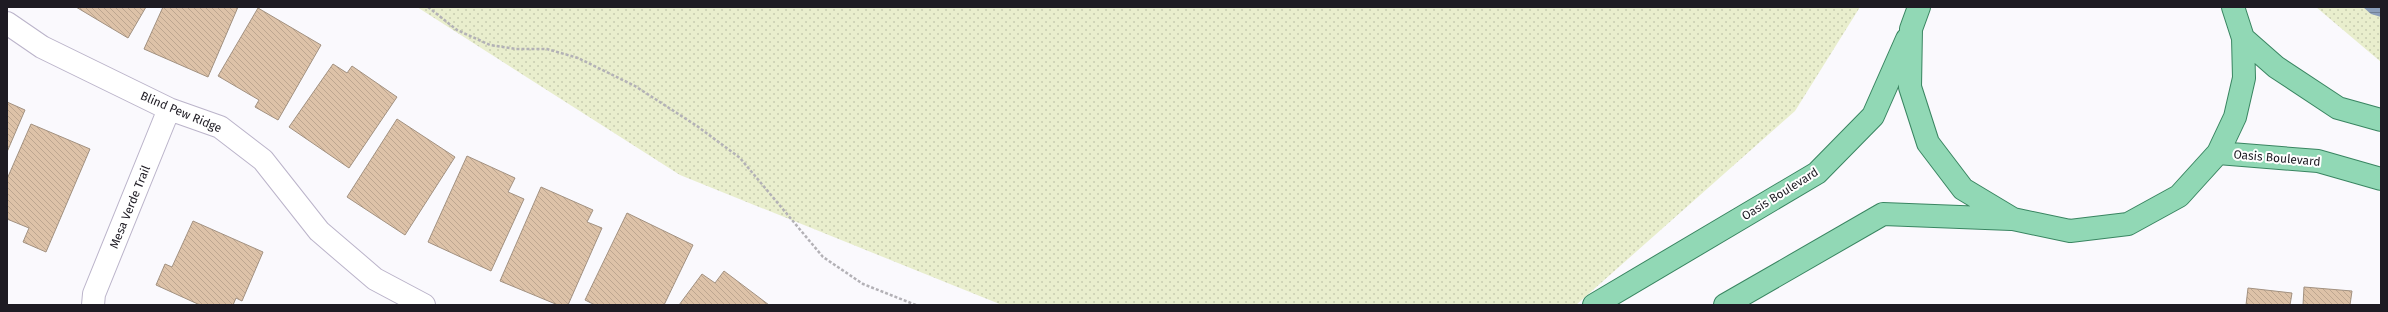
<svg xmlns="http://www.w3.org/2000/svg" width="2388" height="312" viewBox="0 0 2388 312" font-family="'Fira Sans',sans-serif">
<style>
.grass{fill:url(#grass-dots)}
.water{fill:url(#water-rules)}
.building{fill:url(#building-back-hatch);stroke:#a29180}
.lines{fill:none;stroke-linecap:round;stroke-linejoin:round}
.minor-casing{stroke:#bbb4ca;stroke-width:24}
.major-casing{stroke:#398561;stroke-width:24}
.path{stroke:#b3b1b6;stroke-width:2.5;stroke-dasharray:3 2;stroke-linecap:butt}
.minor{stroke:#fff;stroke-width:22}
.major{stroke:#91d8b5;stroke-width:22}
.labels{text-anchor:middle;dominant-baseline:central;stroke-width:4;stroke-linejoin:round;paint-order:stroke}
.street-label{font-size:12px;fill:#1e1b23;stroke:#fff}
</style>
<defs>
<pattern id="grass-dots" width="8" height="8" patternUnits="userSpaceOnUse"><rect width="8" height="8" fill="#e9eecd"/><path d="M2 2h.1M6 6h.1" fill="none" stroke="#c7ccb0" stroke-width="1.8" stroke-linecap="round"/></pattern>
<pattern id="water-rules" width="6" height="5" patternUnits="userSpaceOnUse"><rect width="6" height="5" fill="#8b9eba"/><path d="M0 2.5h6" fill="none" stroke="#718097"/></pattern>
<pattern id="building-back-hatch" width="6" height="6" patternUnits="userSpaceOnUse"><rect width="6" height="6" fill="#ddc2a8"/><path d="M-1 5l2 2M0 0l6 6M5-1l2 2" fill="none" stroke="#bda690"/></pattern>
</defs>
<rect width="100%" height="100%" fill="#faf9fd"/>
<!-- grass -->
<path class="grass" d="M417,7H1860L1795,111L1576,305H1002L680,175Z
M2316,7H2381V62Z"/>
<!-- water -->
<path class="water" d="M2363,7H2381V17L2371,14Z"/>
<!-- building -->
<path class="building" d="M76,7H146L128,38Z
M163,7H238L208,77L144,49Z
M258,8L321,45L278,120L255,107L259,100L218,76Z
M333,64L347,73L352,66L397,97L349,168L289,127Z
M7,102L25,110L7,152Z
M397,119L455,157L405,235L347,197Z
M31,124L90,149L46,252L23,242L29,228L7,219V179Z
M467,156L515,178L508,192L524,199L491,271L428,242Z
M541,187L593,210L587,222L602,228L568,305H558L500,281Z
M627,213L693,245L664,305H595L585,300Z
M193,221L263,252L242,301L236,298L233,305H200L156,285L165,264L172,267Z
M724,271L769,305H679L702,274L715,283Z
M2304,287L2352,291L2350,305H2303Z
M2248,288L2292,293L2290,305H2246Z"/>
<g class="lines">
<defs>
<path id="minor" d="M7,23L42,47L169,109L220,127L263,160L319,231L375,279L424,305
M93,305L94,294L169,109"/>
<path id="major" d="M1919,7L1911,29L1910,87L1928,143L1963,189L2013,219L2070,231L2128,224L2179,196L2218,153L2235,117L2244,78L2243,38L2233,7
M2243,38L2276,67L2338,108L2381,120
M2218,153L2318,161L2381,179
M1594,305L1817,173L1873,116L1907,39
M1725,305L1883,214L2011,219"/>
</defs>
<!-- minor casing -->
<use href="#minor" class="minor-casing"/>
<!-- major casing -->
<use href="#major" class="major-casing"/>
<!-- path -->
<path class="path" d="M428,7L457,30L490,45L516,49H547L578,58L635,86L697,126L740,158L823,257L863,284L916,305"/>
<!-- minor -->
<use href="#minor" class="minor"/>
<!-- major -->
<use href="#major" class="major"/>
</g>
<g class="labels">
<!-- street labels -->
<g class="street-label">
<text transform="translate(181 112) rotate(23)">Blind Pew Ridge</text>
<text transform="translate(2277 158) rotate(5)">Oasis Boulevard</text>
<text transform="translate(1780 194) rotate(-32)">Oasis Boulevard</text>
<text transform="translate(130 207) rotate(-68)">Mesa Verde Trail</text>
</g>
</g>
<!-- border -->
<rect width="2388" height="312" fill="none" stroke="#1e1b23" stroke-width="16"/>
</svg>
